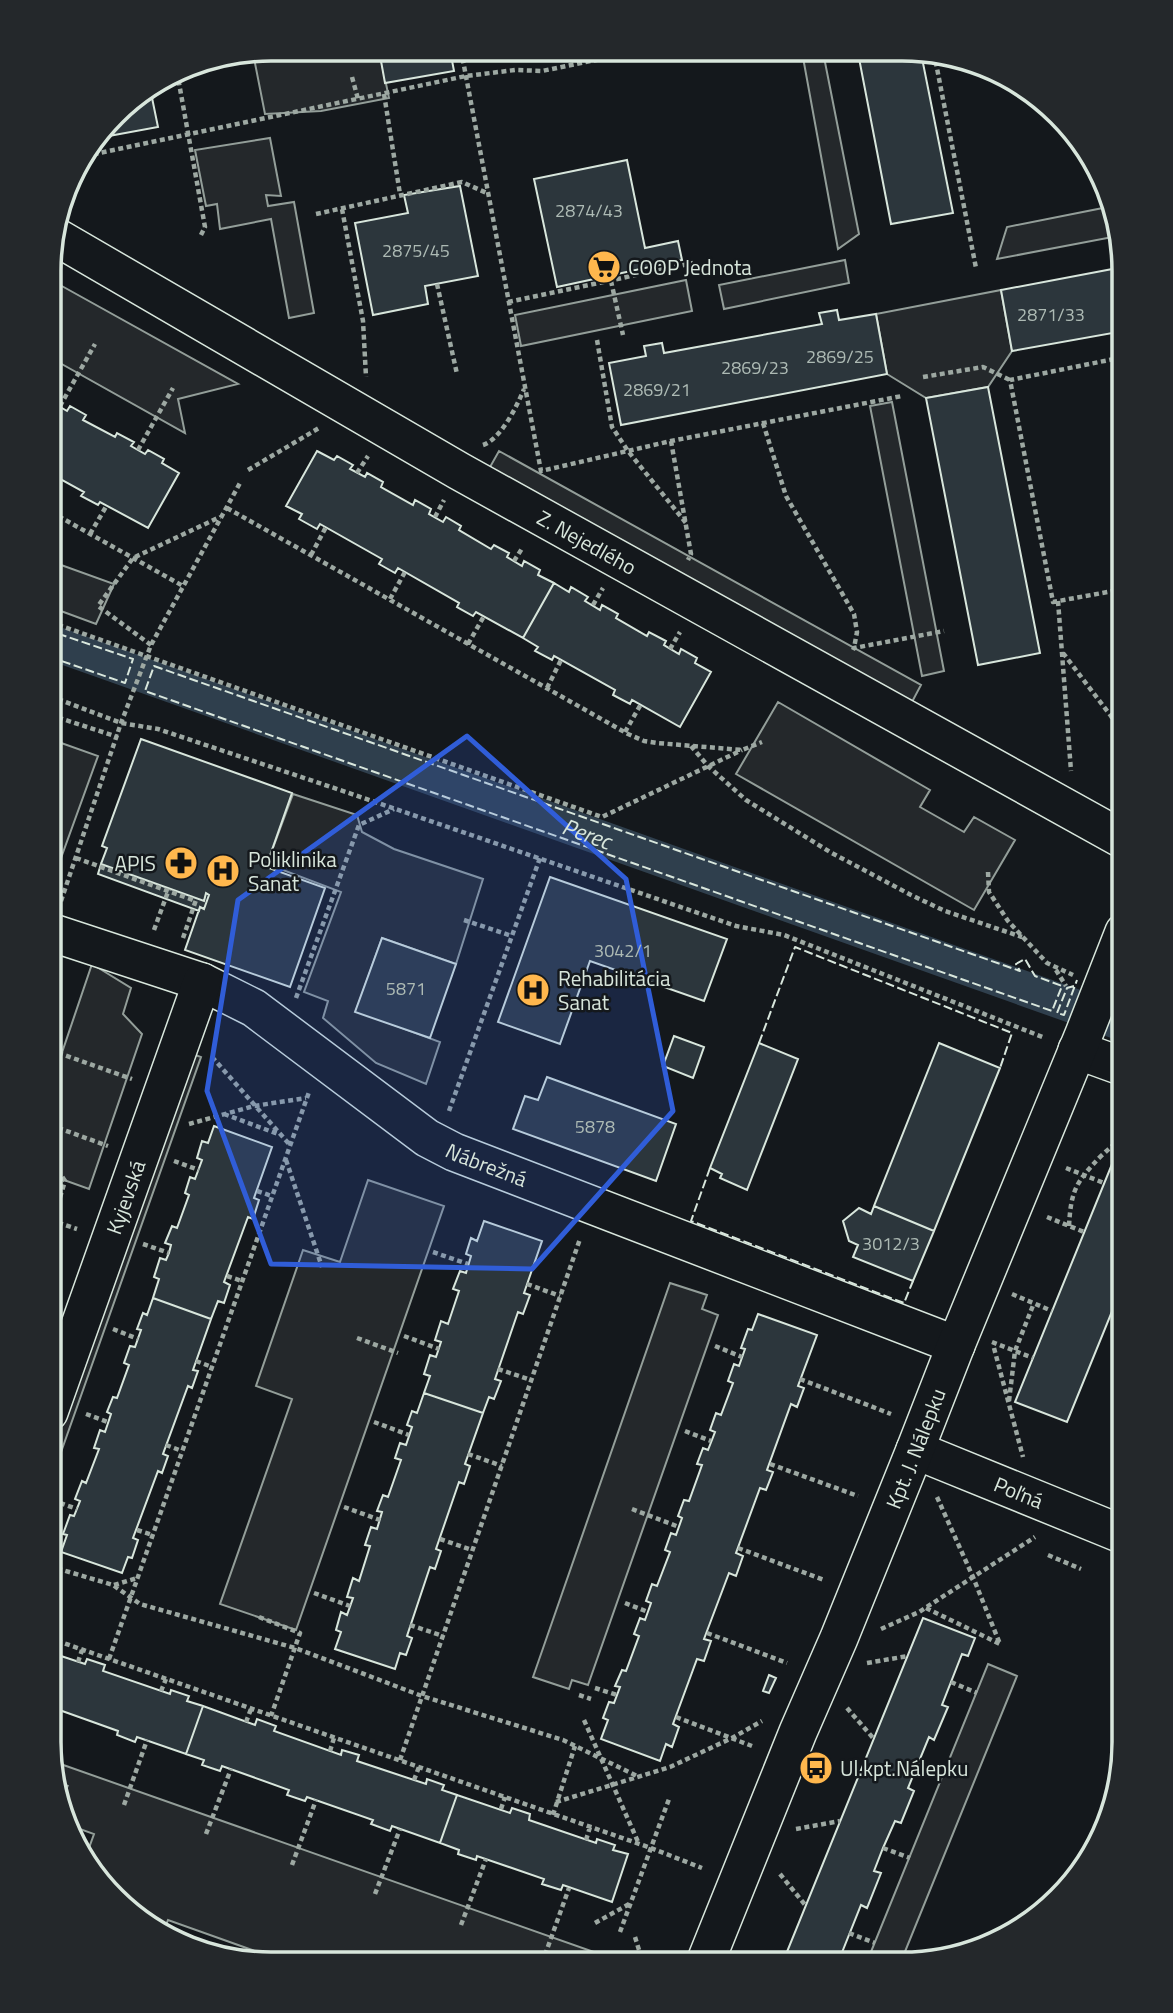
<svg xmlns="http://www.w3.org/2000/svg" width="1173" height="2013" viewBox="0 0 1173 2013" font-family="'Titillium Web',sans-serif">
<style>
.parking{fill:#24282b;stroke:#939e99;stroke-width:2}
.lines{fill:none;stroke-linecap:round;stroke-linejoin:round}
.canal{stroke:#2f3f4d;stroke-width:35}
.building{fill:#2c363c;stroke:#d8e6dc;stroke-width:2}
.minor-casing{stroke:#d8e6dc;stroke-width:40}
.path{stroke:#9da8a2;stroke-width:4.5;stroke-dasharray:5 3.5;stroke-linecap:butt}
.minor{stroke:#14181c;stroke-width:37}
.fence{stroke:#d8e6dc;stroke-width:2;stroke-dasharray:9 3.5;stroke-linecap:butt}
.marked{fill:#305dd8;fill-opacity:0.2;stroke:#305dd8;stroke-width:5;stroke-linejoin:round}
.labels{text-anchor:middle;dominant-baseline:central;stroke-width:5;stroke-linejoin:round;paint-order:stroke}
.number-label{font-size:18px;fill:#adbab4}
.poi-label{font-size:21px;fill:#d8e6dc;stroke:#14181c;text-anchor:start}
.street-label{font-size:21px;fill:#d8e6dc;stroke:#14181c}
.water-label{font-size:23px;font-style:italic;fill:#d8e6dc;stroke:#14181c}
.rim{fill:none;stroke:#d8e6dc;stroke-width:3.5}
</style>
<rect width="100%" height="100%" fill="#14181c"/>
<!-- parking -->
<path class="parking" d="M271,49L379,50L389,98L321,111L265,114L253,53Z
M802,52H823L859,234L838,249Z
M270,138L281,196L266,195L268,206L294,202L314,313L289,318L271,219L220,229L217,204L206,206L195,150Z
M1113,206L1118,236L997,259L1007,227Z
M845,260L849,283L724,309L719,285Z
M51,280L238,384L178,399L185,433L51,358Z
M686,280L692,311L521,346L515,315Z
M1001,290L1012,351L988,387L926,398L887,374L876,314Z
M892,402L944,671L922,676L870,406Z
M499,451L921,685L903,719L481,483Z
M50,561L114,584L96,624L50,607Z
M778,702L930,790L920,807L964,832L974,817L1015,840L974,910L736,774Z
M50,739L98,756L53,880L50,879Z
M293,794L357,815L362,832L394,849L483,879L456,964L382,938L356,1011L440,1042L426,1084L376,1063L323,1018L328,1001L304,992L341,892L267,864Z
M92,964L131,988L123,1014L142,1034L89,1189L50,1175V1088Z
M179,1049L201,1057L49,1486V1364Z
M368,1180L444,1206L296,1630L220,1604L292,1399L256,1386L303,1250L340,1262Z
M670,1283L707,1295L702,1309L718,1315L588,1685L572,1680L569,1689L533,1677Z
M988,1664L1017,1676L900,1964H866Z
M52,1761L625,1963L286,1962L168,1920L164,1930L136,1918L129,1911V1908L124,1906L95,1877L85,1859L94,1834L66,1824L61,1813Z"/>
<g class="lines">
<!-- canal -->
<path class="canal" id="s1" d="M50,642L1124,1024"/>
</g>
<!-- building -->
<path class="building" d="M379,50H450L454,71L385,83Z
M858,53H921L953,213L891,224Z
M150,88L158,127L98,138L124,104Z
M627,160L645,248L678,241L682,260L557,287L534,179Z
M460,186L478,276L425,286L428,304L373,315L355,223L408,213L404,195Z
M1123,267L1124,331L1012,351L1001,290Z
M837,310L839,320L876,314L887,374L621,425L609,363L646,356L644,346L662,343L664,353L822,324L819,313Z
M988,387L1040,653L978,665L926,398Z
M51,395L55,398L52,402L67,411L70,406L86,415L83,420L115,437L117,433L134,442L131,446L145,454L148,450L164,459L162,463L179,473L148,528L100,502L98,505L81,496L84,492L51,474Z
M317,451L334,460L337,456L353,465L350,469L365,477L367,473L383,482L381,487L413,505L415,500L431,509L429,514L443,522L446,517L461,526L459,530L491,549L494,545L509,553L507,557L522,566L524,561L540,570L538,575L554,583L523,638L476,612L473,616L457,607L459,603L398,568L395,573L379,564L382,559L320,524L317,529L299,519L302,514L286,506Z
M554,583L569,592L571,587L588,597L585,601L600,610L602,605L618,614L616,618L647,636L649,632L666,641L664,645L679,654L681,649L697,658L695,663L711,672L680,727L632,700L630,704L613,695L615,690L554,656L552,660L535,651L538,647L523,638Z
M141,739L292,793L266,867L325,888L290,987L185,950L200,907L204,909L209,895L206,893L204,901L101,864L107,848L102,846Z
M101,864L204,901L206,893L209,895L204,909L200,907L199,911L98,874Z
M550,877L727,939L704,1001L590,961L560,1044L498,1022Z
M382,938L456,964L430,1038L355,1012Z
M674,1036L704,1047L693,1078L663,1066Z
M759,1043L798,1059L747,1190L720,1178L722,1174L710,1168Z
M939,1043L1000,1068L934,1231L874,1206Z
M547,1077L676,1124L656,1181L513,1129L525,1096L538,1100Z
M214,1126L272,1147L254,1198L259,1200L253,1219L248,1217L224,1282L230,1285L224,1303L218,1301L211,1319L153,1298L159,1279L154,1277L160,1258L166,1260L169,1253L171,1245L165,1243L172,1226L177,1228L189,1195L185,1193L190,1177L195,1179L202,1160L197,1158L202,1141L208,1143Z
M1119,1147L1124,1148V1282L1067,1422L1015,1402Z
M874,1206L934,1231L913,1281L853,1257L858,1245L849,1241L843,1221L859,1208L871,1214Z
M484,1221L542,1241L524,1293L530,1295L523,1314L518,1312L495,1379L501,1381L494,1399L489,1397L483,1413L424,1393L430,1376L424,1374L430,1355L436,1357L441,1342L435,1340L441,1321L448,1324L459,1291L453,1289L460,1271L466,1273L471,1256L466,1254L471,1238L477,1241Z
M153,1298L211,1319L193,1370L198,1371L192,1388L188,1386L163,1454L168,1456L162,1473L158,1471L133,1538L138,1540L132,1558L128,1557L122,1573L61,1552L67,1535L63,1534L70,1515L74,1516L80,1501L75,1499L82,1481L86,1483L99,1449L94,1448L100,1430L105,1432L111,1414L107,1412L113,1397L117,1398L129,1365L124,1363L130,1346L135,1347L141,1330L137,1329L143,1313L147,1315Z
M758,1314L817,1335L798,1386L804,1388L797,1407L791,1404L767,1470L773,1472L766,1490L760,1488L736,1553L743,1556L736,1576L729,1573L704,1639L711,1641L704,1661L697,1659L673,1724L679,1727L672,1747L666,1744L660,1761L601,1739L608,1720L603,1718L609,1702L614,1703L620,1687L615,1686L622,1670L626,1671L639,1636L634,1634L640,1618L645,1620L651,1603L646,1601L652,1584L657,1586L670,1552L665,1550L671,1533L676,1535L682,1518L678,1516L684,1500L689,1501L702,1465L697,1464L703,1448L708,1450L715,1432L710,1430L716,1413L721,1415L733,1383L728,1381L734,1364L739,1366L745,1349L741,1348L748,1329L752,1330Z
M424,1393L483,1413L465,1464L470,1466L464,1484L459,1482L436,1549L441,1551L435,1569L430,1567L407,1636L412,1638L406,1655L400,1653L395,1669L335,1649L341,1632L336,1630L341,1612L347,1615L353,1598L347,1597L353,1578L359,1581L370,1546L365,1545L371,1527L377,1529L382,1512L377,1511L383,1495L388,1497L401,1460L395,1458L400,1443L406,1445L412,1427L407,1425L412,1411L417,1413Z
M923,1618L975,1638L968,1656L962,1654L942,1705L948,1707L934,1740L929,1737L908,1788L914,1791L901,1823L895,1821L883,1848L874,1871L881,1873L867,1908L861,1905L841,1955L847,1958L844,1964H782Z
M49,1652L85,1664L87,1659L105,1665L103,1671L170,1694L171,1690L189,1696L187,1701L203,1706L186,1754L137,1737L135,1742L117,1735L118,1731L51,1707L49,1711Z
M769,1675L776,1678L769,1693L763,1691Z
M203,1706L255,1725L257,1719L276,1726L274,1731L341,1755L342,1750L359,1755L357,1761L426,1784L427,1779L444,1785L442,1790L457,1795L440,1843L392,1826L390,1831L371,1824L373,1820L307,1797L305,1801L287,1795L289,1790L222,1766L220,1771L202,1765L204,1760L186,1754Z
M457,1795L510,1813L512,1808L530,1814L529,1820L596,1843L597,1839L615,1845L613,1850L628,1854L612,1902L563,1885L561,1890L542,1884L544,1879L477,1856L476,1860L458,1854L459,1850L440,1843Z"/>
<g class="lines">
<defs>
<g id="minor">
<path id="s2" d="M53,235L459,471L1124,840"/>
<path id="s3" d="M50,932L202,982L254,1008L427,1138L454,1152L956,1345"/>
<path d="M1077,1050L1124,1067"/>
<path id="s4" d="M49,1412L202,982"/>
<path id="s5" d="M915,1450L1124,1535"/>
<path id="s6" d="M705,1963L798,1732L839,1638L915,1450L956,1345L1084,1034L1124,932"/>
</g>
</defs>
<!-- minor casing -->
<use href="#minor" class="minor-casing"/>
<!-- path -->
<path class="path" d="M461,50L541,471L671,441L902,396
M934,53L976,268
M177,72L205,227L200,237
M352,77L358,99
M384,94L400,194
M85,156L466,76L515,70L542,71L640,51
M342,209L363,321L366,377
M316,214L462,182L489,194
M611,281L623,335
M437,284L457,374
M508,302L693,263
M597,340L612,427L628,451L686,523
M923,377L983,367L1010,380
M60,406L95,344
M763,423L786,496L854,614L857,632L854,648
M671,441L691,554L688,560
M483,445C501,439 517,406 524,389
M138,450L173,388
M248,470L319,428
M357,473L368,456
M227,508L628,734L644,741L657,743L742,750L762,742
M51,512L183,586
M435,517L444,500
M90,534L107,505
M311,555L326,527
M514,561L523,547
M1124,589L1053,602L1010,380L1124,357
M390,599L405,572
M1058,601L1071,771
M593,605L603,588
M50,622L602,817L742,750
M468,644L484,616
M151,645L98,606L133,558L220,517
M670,649L680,632
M853,650L854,648L944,631
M1063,653L1111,716L1124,737
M547,688L561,660
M50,696L121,723L158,729L346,792L736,926L784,935L1045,1038
M50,715L118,737
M625,732L641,704
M691,746L708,766L746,800L830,852L911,895L945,911L1022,937
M76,858L196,901
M988,872L989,892L1008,921L1047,963L1073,975
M61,901L121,723L151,645L240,483
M464,920L512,936
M154,930L169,889
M183,938L196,900
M1056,970L1066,986
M296,998L359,825L394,809
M50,1050L132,1079
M212,1057L290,1145
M449,1111L540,858
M224,1114L278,1134
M189,1124L254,1106L306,1098
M50,1125L108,1146
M286,1160L322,1267
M174,1161L199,1170
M1066,1168L1104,1183
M257,1191L272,1196
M1047,1217L1084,1232
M50,1220L77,1229
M1069,1226C1071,1190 1076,1182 1101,1156C1109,1149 1114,1143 1124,1139
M50,1230L65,1181L59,1172
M143,1244L169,1253
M433,1252L468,1264
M227,1276L242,1281
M527,1284L560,1296
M1012,1294L1052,1311
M113,1329L138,1339
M404,1336L439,1349
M357,1338L398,1353
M992,1342L1033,1358
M715,1346L742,1357
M994,1348L1023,1457
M196,1361L212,1367
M498,1369L531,1380
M800,1379L891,1414
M1009,1401L1015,1351L1034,1303
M86,1414L108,1422
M374,1422L409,1435
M685,1431L711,1441
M166,1445L182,1451
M468,1454L502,1466
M770,1464L858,1496
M937,1497L973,1577L1000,1644
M52,1500L77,1509
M344,1507L380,1520
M632,1509L679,1527
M137,1530L153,1535
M440,1539L472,1550
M738,1548L824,1580
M1048,1555L1081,1569
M49,1566L113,1585L140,1604L295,1648L422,1696L563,1740L639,1777
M114,1585L137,1578
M314,1593L350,1606
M625,1603L648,1612
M926,1608L1000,1644
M259,1617L300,1633L271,1716
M410,1625L443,1636
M881,1629L919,1612L1035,1537
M707,1633L787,1663
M49,1638L651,1848L702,1868
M109,1659L309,1092
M78,1662L82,1650
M867,1663L908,1656
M951,1682L977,1693
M595,1688L617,1695
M161,1691L166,1679
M579,1695L591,1699
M847,1708L874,1739
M676,1717L752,1746
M584,1720L639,1844
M246,1722L251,1709
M49,1742L59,1710
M330,1751L334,1738
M400,1760L580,1239
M917,1765L943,1776
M414,1780L419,1767
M556,1802L670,1767L732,1738L762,1721
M59,1805L67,1784
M124,1805L147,1740
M501,1809L505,1797
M553,1815L575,1746
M796,1829L840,1821
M206,1834L231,1769
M586,1840L590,1827
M883,1848L910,1858
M292,1865L316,1800
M780,1874L806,1906
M375,1894L400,1829
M595,1923L631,1903
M461,1925L486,1859
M620,1932L669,1799
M849,1933L875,1943
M635,1937L643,1963
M545,1955L569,1888
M546,1963L549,1956"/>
<!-- minor -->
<use href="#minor" class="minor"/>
<!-- fence -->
<path class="fence" d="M50,657L125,683L133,659L50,631
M154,666L1020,971L1016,964L1025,959L1035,976L1062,986L1052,1011L145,691Z
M1074,986L1067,988L1057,1013L1064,1015L1077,980
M759,1043L795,947L1012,1033L1000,1068
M710,1168L691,1221L904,1303L913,1281"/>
</g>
<!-- marked area -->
<path class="marked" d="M467,736L626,879L673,1111L532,1269L271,1264L207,1091L238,900Z"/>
<!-- icons -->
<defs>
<symbol id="supermarket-disc" viewBox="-11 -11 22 22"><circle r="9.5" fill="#ffb74d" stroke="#14181c"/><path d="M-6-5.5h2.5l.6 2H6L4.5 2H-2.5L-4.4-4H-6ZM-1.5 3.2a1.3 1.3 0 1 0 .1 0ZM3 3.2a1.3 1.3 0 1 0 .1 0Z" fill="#111"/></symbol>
<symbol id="pharmacy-disc" viewBox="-11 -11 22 22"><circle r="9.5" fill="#ffb74d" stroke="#14181c"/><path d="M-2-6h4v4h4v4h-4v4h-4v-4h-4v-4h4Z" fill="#111"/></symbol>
<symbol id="hospital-disc" viewBox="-11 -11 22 22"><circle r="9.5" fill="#ffb74d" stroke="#14181c"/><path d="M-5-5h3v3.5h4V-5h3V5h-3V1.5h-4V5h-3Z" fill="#111"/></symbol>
<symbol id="bus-disc" viewBox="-11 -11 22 22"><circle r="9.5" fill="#ffb74d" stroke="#14181c"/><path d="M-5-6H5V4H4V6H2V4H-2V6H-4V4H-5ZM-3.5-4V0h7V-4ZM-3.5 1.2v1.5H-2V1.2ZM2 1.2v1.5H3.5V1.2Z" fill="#111"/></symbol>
</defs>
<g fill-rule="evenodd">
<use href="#supermarket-disc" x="585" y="248" width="38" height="38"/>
<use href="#pharmacy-disc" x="162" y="844" width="38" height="38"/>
<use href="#hospital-disc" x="204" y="852" width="38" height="38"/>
<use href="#hospital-disc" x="514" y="971" width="38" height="38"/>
<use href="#bus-disc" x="797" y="1749" width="38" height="38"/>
</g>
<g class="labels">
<!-- number labels -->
<g class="number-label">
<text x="589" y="210">2874/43</text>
<text x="416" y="250">2875/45</text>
<text x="1051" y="314">2871/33</text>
<text x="840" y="356">2869/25</text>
<text x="755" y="367">2869/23</text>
<text x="657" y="389">2869/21</text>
<text x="623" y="950">3042/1</text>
<text x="406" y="988">5871</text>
<text x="595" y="1126">5878</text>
<text x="891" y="1243">3012/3</text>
</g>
<!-- poi labels -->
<g class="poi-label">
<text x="628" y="267">COOP Jednota</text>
<text x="248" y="859">Poliklinika<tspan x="248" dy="24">Sanat</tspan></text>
<text x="156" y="863" text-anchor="end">APIS</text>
<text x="558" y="978">Rehabilitácia<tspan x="558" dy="24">Sanat</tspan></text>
<text x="840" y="1768">Ul.kpt.Nálepku</text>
</g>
<!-- street labels -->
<g class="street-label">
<text stroke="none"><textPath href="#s2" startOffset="616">Z. Nejedlého</textPath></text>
<text stroke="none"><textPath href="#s3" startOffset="500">Nábrežná</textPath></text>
<text stroke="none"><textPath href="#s4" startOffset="228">Kyjevská</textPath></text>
<text stroke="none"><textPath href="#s6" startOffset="556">Kpt. J. Nálepku</textPath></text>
<text stroke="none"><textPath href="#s5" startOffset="112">Poľná</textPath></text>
</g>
<!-- water labels -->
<g class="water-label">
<text stroke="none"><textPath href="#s1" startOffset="570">Perec</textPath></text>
</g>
</g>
<!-- crop -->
<path d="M0 0H1173V2013H0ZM271 61H902A210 210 0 0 1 1112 271V1742A210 210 0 0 1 902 1952H271A210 210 0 0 1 61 1742V271A210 210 0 0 1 271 61Z" fill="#24282b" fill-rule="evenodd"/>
<path class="rim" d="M271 61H902A210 210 0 0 1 1112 271V1742A210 210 0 0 1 902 1952H271A210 210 0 0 1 61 1742V271A210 210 0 0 1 271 61Z"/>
</svg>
